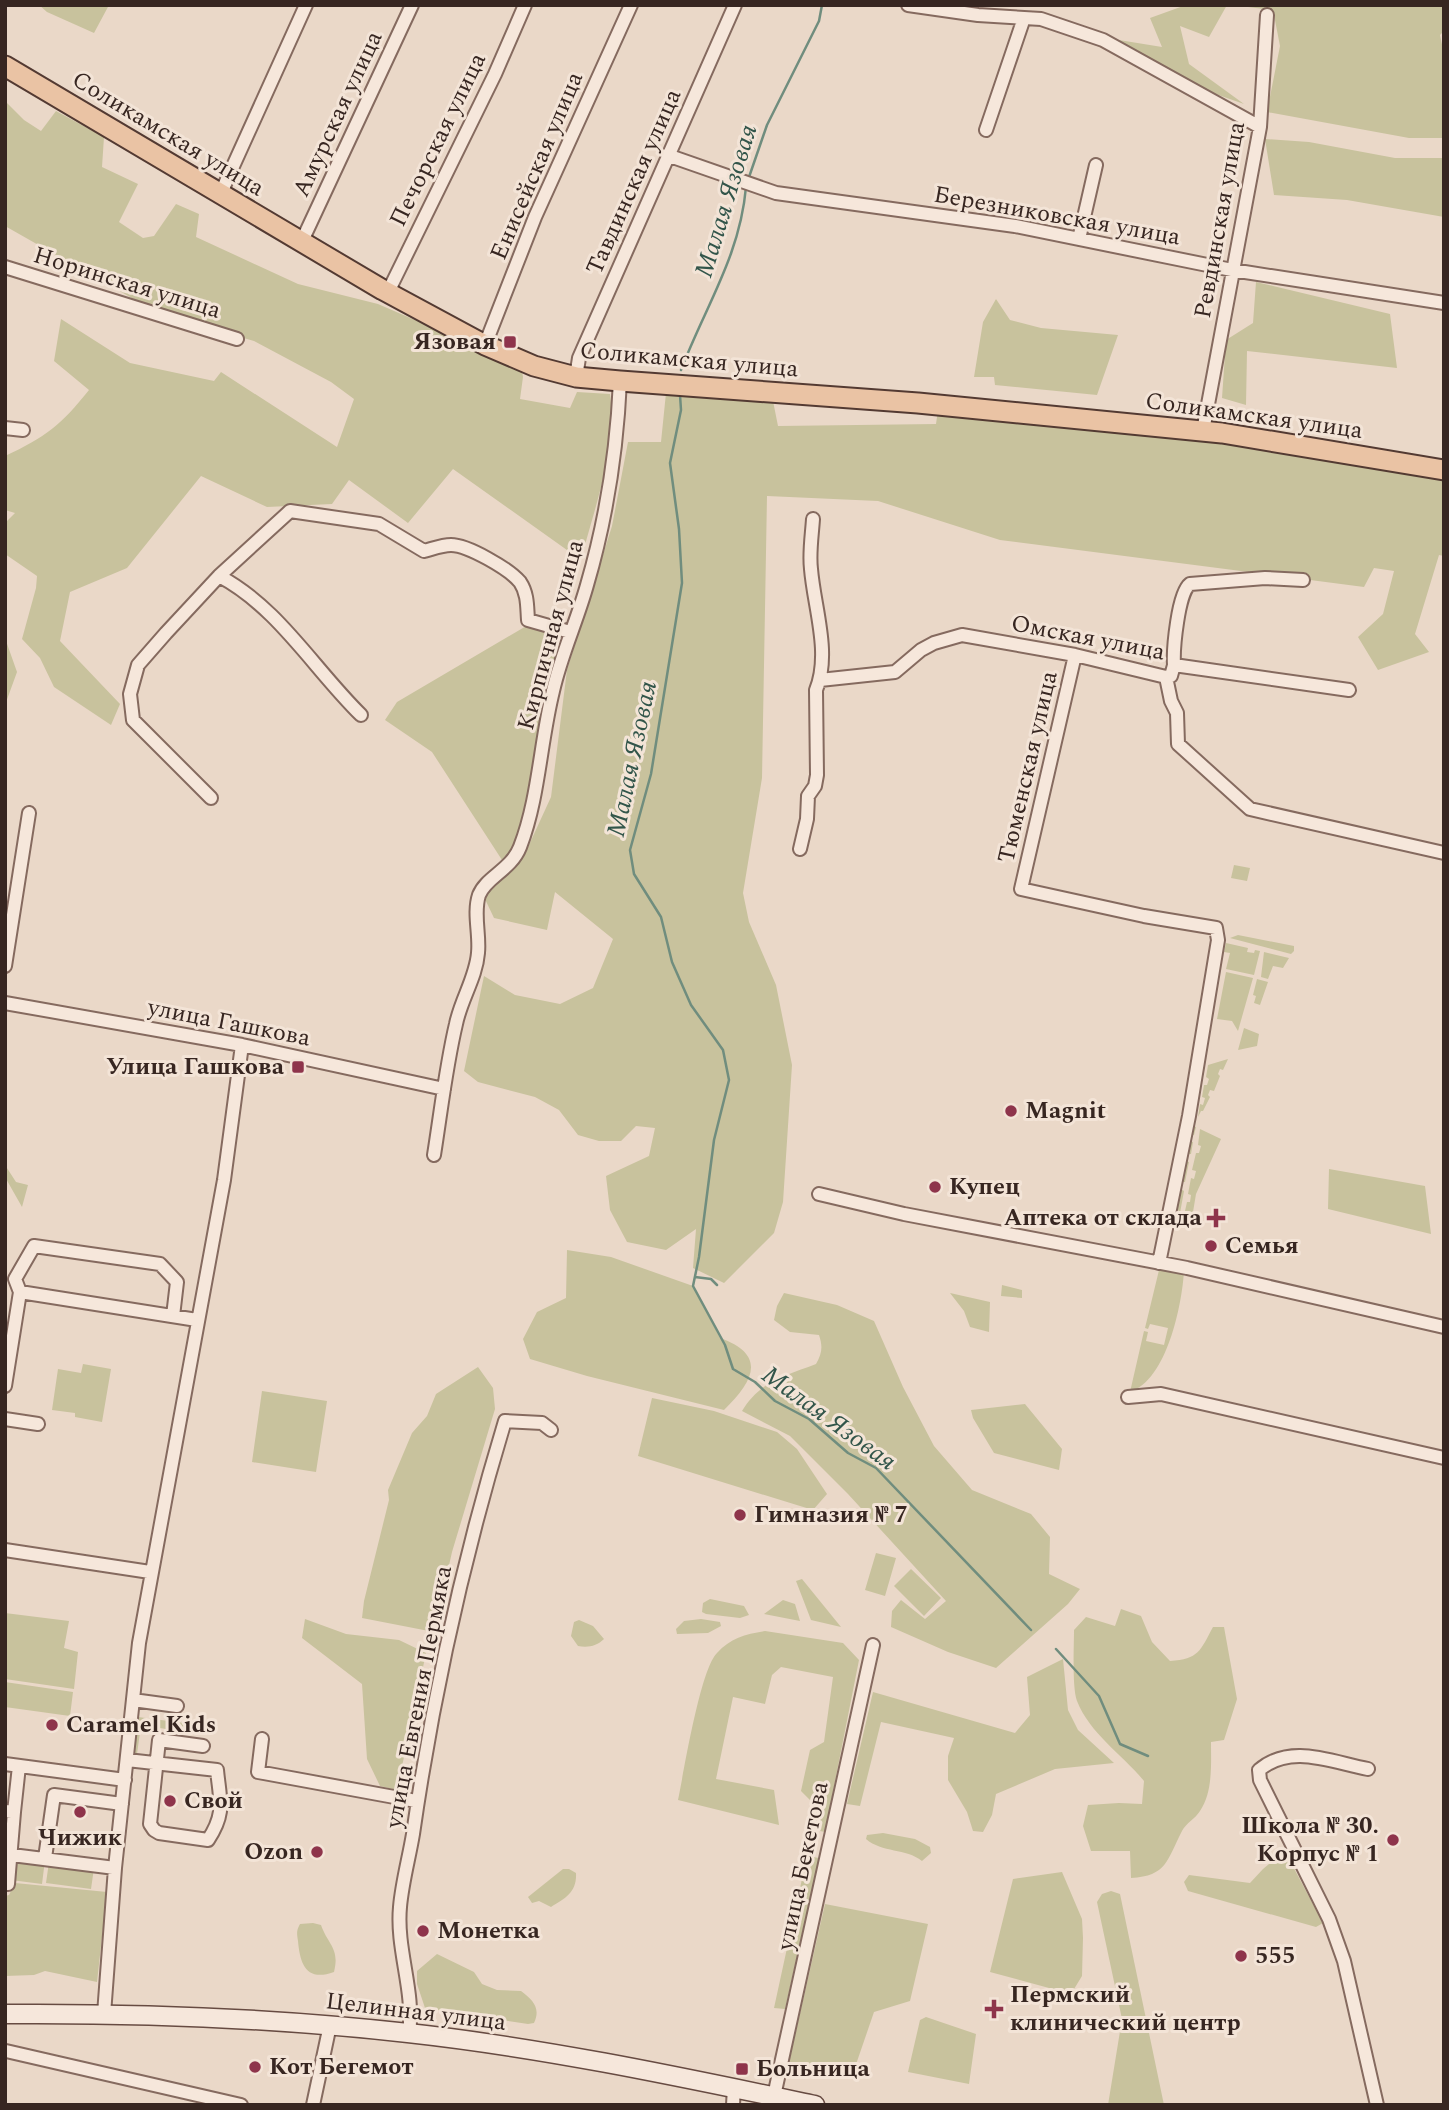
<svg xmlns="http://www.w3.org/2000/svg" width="1449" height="2110" viewBox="0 0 1449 2110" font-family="Spectral,serif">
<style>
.green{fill:#c8c29d}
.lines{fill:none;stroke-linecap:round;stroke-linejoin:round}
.stream{stroke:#708d7e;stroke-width:2.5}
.minor-casing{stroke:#856a5f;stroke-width:16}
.secondary-casing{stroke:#674b42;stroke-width:21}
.primary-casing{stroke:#533a32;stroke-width:23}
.minor{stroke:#f6e7db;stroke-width:12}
.secondary{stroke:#f6e7db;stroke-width:18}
.primary{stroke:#eac3a4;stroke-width:19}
.poi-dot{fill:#8e344b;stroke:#f3e4d7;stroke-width:2.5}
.labels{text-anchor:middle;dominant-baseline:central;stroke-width:6;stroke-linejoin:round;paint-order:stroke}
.street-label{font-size:24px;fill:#372621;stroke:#f3e4d7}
.poi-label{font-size:24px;font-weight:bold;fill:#372621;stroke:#f3e4d7;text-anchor:start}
.water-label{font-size:26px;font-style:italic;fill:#32554a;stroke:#f3e4d7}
</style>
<rect width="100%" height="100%" fill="#ead8c8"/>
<!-- green -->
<path class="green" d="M39,5H109L94,33L47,12Z
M1186,5H1227L1209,37L1180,26L1189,64L1244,104C1199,88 1153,74 1119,40L1162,47L1150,18Z
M1232,5H1444V31L1440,35L1444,54V138H1409L1267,112L1280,46L1273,10Z
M5,101L24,120L41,131L56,111L104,137L102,167L138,184L119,222L143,238L154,236L176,204L199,214L196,237L298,284L378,304L521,366L523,377L520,399L570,408L577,392L610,394C618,448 594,508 581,560L453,469L408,523L349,480L332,504L267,507L201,476L127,568L70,592L60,641L120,704L111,725L54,687L40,658L22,639L36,588L37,576L5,554V523L15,513L5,510V456C46,437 61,425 89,390L54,361L61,319L130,363L214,381L221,372L337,447L354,399L331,382L254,341L160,314L5,226Z
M1265,139L1309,142L1395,158H1444V217L1347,200L1274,195Z
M1256,282L1390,314L1397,368L1247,351L1246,405L1222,398L1226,340L1253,323Z
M996,299L1010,320L1041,328L1118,335L1097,395L995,385L994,377H974L983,322Z
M666,393L772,396L778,426L936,424L938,410L1204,438L1444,479V556L1439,555L1415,634L1429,652L1378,670L1358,637L1383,614L1394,571L1374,568L1364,587L1000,540L878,501L767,496L762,778L743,893L749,922L776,985L792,1065L783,1202L774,1233L724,1283L693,1268L696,1229L666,1250L627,1242L610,1210L606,1176L649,1156L655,1128L636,1126L621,1141H599L578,1135L559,1110L535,1097L478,1082L464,1071L484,976L515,995L560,1004L593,988L613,939L555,892L547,930L494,918L484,897L523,858L551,797L567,670L612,526L628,442H661Z
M528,625L561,635L549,681L526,820L516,848L502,860L432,752L385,720L397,702Z
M5,638L17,672L5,705Z
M1234,865L1250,868L1247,881L1231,878Z
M1238,935L1294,946V951L1291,954L1230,938Z
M1226,943L1248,948L1247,952L1254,953L1255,950L1260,951L1254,975L1226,969L1230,953L1224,952Z
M1264,952L1289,958L1283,968L1273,966L1268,979L1261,977Z
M1226,972L1253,978L1238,1031L1232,1021L1217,1019Z
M1257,979L1268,982L1260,1005L1254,1003L1256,996L1253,995Z
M1244,1028L1259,1034L1257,1046L1238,1050Z
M1228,1059L1223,1070L1220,1069L1218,1074L1220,1076L1214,1091L1210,1090L1208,1095L1210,1097L1203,1111H1201L1198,1117L1200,1104L1203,1105L1205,1098L1202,1097L1204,1085H1207L1209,1079L1206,1077L1208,1065Z
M1190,1124L1196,1127L1194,1135H1191L1190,1141L1193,1142L1191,1154H1188L1186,1161L1189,1162L1185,1182H1182L1181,1189L1184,1191L1180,1213L1175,1205Z
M1200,1129L1221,1139L1196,1194L1190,1230L1183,1220L1187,1202H1190L1191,1195L1188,1194L1191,1178L1194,1179L1196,1171L1192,1170L1196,1153H1199L1201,1146L1198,1145Z
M5,1165L16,1182L28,1185L22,1207L5,1177Z
M1329,1169L1425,1186L1431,1234L1328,1209Z
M567,1250L611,1257L693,1286L720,1338C768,1355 753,1382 724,1410L587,1376L530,1359L523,1339L537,1312L566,1298Z
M1160,1266L1184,1271C1182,1305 1167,1380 1130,1392L1144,1331L1148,1332L1146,1341L1164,1345L1168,1328L1150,1324L1148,1329L1145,1328Z
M1002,1285L1022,1290V1298L1001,1296Z
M784,1293L837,1305L874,1321L903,1387L934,1446L972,1490L1031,1514L1050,1537L1049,1574L1080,1589L1068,1604L996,1668L948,1652L891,1627L892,1611L901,1600L925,1619L946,1601L848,1494L790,1436L742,1411C760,1381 785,1376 816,1364C822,1353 823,1347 819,1335L790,1332L774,1320L777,1306Z
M950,1293L990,1302L989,1332L970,1327L964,1311Z
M83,1364L111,1369L102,1422L75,1417V1413L52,1410L58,1369L81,1373Z
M478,1367L493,1388L495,1409L452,1552L434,1632L362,1618L364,1601L389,1500L388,1490L412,1433L427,1416L436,1394Z
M262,1391L327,1401L316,1472L252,1462Z
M652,1398L714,1411L777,1432L797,1449L827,1494L813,1510L638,1456Z
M1025,1404L1062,1449L1059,1470L994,1453L973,1418L971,1410Z
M876,1553L896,1558L885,1596L865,1590Z
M911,1569L941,1598L924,1616L894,1586Z
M802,1579L841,1627L811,1620L796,1581Z
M710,1599L744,1606L749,1615L740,1618L706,1614L702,1612L703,1603Z
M783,1600L795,1604L800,1621L764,1614Z
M1121,1609L1141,1616L1152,1642L1170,1661C1199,1659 1200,1651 1213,1627H1224L1237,1699L1224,1740L1211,1742C1211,1764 1213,1792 1200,1811C1195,1819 1186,1823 1182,1831C1167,1860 1167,1876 1131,1878L1130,1851H1091L1083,1826L1088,1805L1119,1803L1142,1804L1144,1781C1122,1754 1090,1734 1077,1701C1072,1687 1074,1648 1074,1630L1086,1617L1115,1626Z
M5,1613L69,1621L64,1648L78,1652L74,1689L5,1679Z
M305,1619L346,1634L399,1640L426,1653L397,1790L380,1786L367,1759L362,1684L302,1638Z
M701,1619L720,1622L721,1626L708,1633L677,1634L676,1629L684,1621Z
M579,1620L593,1626L604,1639C597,1646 588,1648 578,1646L571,1636L574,1622Z
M765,1631L843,1643L859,1660L825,1832L815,1830L812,1802L801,1791L810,1750L824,1742L833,1677L781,1667L772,1675L765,1704L733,1697L716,1779L774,1790L779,1825L678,1800C684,1772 700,1670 717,1653C730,1638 746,1634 765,1631Z
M1063,1659L1068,1710L1078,1730L1114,1763L1055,1769L996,1794L992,1815L983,1832L973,1831L967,1812L948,1780V1756L954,1738L881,1722L860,1806L847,1804L873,1692L1015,1733L1030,1715L1027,1677Z
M5,1682L73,1692L70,1716L5,1707Z
M138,1717L184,1723L191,1733L141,1725L137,1754L132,1753Z
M883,1833L915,1839L930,1847L931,1853L922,1861C906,1848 882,1853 866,1839L867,1835Z
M807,1856L819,1858L785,2009L774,2008Z
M14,1857L45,1860L42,1884L11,1880Z
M1276,1858L1289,1859L1323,1923L1316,1927L1188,1891L1184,1882L1189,1875L1250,1883L1263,1869Z
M49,1862L94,1868L91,1889L46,1883Z
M563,1869H569L576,1873C577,1892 566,1898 551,1907L539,1901L532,1903L528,1897Z
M1062,1872L1082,1919L1083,1938L1082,1976L1071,1994L990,1972L1013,1879Z
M15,1883L107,1892L97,1982L45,1971L34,1975L5,1976V1896L9,1895Z
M1111,1891L1120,1894L1164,2105H1108L1122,2019L1097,1902L1102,1894Z
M825,1904L928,1924L910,2001L874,2012L852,2076L789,2062Z
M313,1923L321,1925C328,1945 340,1948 334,1972C306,1982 300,1964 298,1941C297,1934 296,1931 300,1924Z
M437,1954L474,1972L482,1984L497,1990L521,1991C533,2000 541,2008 534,2023L528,2024L425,2008L417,1984V1971Z
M926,2017L976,2034L969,2084L908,2072L920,2020Z"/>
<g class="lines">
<!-- stream -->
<path class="stream" d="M748,180L767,125L819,21L822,5
M681,370C705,307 740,256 746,187
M680,395L681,410L670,463L679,529L682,583L651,774L630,850L634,874L661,917L672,962L691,1005L723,1050L729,1080L714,1140L699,1257L693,1286L725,1345L733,1369L755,1382L775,1401L809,1419L848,1453L876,1468L1031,1630
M695,1277L711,1279L717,1285
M1056,1649L1099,1696L1120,1744L1148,1756"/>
<defs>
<path id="minor" d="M908,5L978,15L1041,19L1103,40L1260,127
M986,130L1024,18
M667,155L776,193L1015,226L1232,270L1444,303
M220,195L306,5
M1079,239L1096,165
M302,241L412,5
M5,267L237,339
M388,292L495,74L525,5
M485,345L535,217L631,5
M576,377L579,358L735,5
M5,428L23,430
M1203,431L1260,127L1267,15
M219,576C278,607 314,669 361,715
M1075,655L1021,889L1144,916L1216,928L1218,940L1189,1116L1159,1263
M1174,665C1173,649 1178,593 1190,584L1265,578L1303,580
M1166,677L1171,701L1177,713L1178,744L1250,809L1444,853
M820,680L895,672L921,650L934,643L962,635L1075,655L1166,677L1171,676L1174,665L1349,690
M211,798L133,720L130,694L138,665L166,633L219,576L290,511L379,524L424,551C432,549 442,545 451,545C468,545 509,569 520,582C528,594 527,607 528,620L570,632
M800,849L807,819L808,796L815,786L817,775L816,690C831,653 814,607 811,569C809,553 812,535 813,519
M5,966L29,813
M5,1003L242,1045L444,1089
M434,1155C441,1111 446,1066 456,1024C461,999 476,978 478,953C480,934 473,913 479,895C486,877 511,870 520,847C539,798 540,743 553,691C561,655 577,621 587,585C606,520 617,449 620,381
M819,1194L904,1214L1187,1268L1444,1327
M20,1292L15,1279L34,1246L160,1264L177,1282L173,1316
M5,1386L20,1292L197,1320
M1128,1397L1161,1394L1444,1458
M5,1419L38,1424
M5,1550L150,1572
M133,1700L177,1706
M262,1739L258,1772L416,1801
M127,1760L217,1770C220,1801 226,1813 208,1840L159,1833L154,1830L150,1824L159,1740L203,1746
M5,1764L125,1780
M1368,1769C1331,1762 1291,1743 1259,1770L1260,1780L1329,1919L1344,1961L1377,2105
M5,1811L14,1812L8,1884H5
M14,1812L19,1766
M12,1855L115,1868
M45,1858L54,1795L122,1804
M104,2014L115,1868L139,1643L224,1180L242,1045
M409,2033C415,1991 396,1950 400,1907C402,1883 409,1858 413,1834C433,1695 464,1556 505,1421L542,1423L551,1430
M6,2051L241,2105
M774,2096L873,1645
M313,2105L330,2025
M733,2105L734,2087"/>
<path id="secondary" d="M5,2014C139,2013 274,2018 408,2033C545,2048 681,2077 815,2105"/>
<path id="primary" d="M5,66L383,290L485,345L534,366L576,377L620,381L918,403L1222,433L1444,470"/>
</defs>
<!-- minor casing -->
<use href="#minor" class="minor-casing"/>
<!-- secondary casing -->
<use href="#secondary" class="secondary-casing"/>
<!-- primary casing -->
<use href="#primary" class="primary-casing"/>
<!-- minor -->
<use href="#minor" class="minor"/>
<!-- secondary -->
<use href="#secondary" class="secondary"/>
<!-- primary -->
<use href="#primary" class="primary"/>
</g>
<!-- markers -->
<g class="poi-dot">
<rect x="503" y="335" width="14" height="14" rx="3.5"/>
<rect x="291" y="1060" width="14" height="14" rx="3.5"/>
<circle cx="1011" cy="1111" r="7"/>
<circle cx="935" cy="1187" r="7"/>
<path d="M1212.5 1207.5h7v7h7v7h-7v7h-7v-7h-7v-7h7z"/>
<circle cx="1211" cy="1246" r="7"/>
<circle cx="740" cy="1515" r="7"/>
<circle cx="52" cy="1725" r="7"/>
<circle cx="170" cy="1801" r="7"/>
<circle cx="80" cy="1812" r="7"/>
<circle cx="1393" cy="1840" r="7"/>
<circle cx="317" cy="1852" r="7"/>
<circle cx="423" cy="1931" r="7"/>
<circle cx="1241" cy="1956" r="7"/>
<path d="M990.5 1998.5h7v7h7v7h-7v7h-7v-7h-7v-7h7z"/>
<circle cx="255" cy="2067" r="7"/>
<rect x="735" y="2062" width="14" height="14" rx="3.5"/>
</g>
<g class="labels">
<!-- street labels -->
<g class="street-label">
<text transform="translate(338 114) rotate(-65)">Амурская улица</text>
<text transform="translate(168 134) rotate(31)">Соликамская улица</text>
<text transform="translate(438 140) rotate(-64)">Печорская улица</text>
<text transform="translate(537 166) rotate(-67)">Енисейская улица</text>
<text transform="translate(634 182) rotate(-66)">Тавдинская улица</text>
<text transform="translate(1057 216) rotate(10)">Березниковская улица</text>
<text transform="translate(1220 220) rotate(-80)">Ревдинская улица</text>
<text transform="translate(127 283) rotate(17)">Норинская улица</text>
<text transform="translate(689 360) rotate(5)">Соликамская улица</text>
<text transform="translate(1254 416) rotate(8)">Соликамская улица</text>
<text transform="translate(551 635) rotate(-75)">Кирпичная улица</text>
<text transform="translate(1088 638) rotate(11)">Омская улица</text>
<text transform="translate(1028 767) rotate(-77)">Тюменская улица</text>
<text transform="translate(229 1023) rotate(11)">улица Гашкова</text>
<text transform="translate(419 1697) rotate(-79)">улица Евгения Пермяка</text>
<text transform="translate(803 1866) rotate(-78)">улица Бекетова</text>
<text transform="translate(416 2012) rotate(7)">Целинная улица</text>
</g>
<!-- poi labels -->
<g class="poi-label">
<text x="496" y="342" text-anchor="end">Язовая</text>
<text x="284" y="1067" text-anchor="end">Улица Гашкова</text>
<text x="1025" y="1111">Magnit</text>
<text x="949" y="1187">Купец</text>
<text x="1202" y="1218" text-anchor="end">Аптека от склада</text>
<text x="1225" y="1246">Семья</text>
<text x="754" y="1515">Гимназия № 7</text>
<text x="66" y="1725">Caramel Kids</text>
<text x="184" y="1801">Свой</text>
<text x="1379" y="1826" text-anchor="end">Школа № 30.<tspan x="1379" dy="28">Корпус № 1</tspan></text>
<text x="80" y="1838" text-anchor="middle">Чижик</text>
<text x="303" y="1852" text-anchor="end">Ozon</text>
<text x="437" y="1931">Монетка</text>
<text x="1255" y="1956">555</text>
<text x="1010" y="1995">Пермский<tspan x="1010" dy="28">клинический центр</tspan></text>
<text x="269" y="2067">Кот Бегемот</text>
<text x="756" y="2069">Больница</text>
</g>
<!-- water labels -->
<g class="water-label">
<text transform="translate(726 201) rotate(-73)">Малая Язовая</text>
<text transform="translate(632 759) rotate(-78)">Малая Язовая</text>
<text transform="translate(829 1418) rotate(36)">Малая Язовая</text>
</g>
</g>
<!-- border -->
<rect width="1449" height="2110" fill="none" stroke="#372621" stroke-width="14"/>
</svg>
